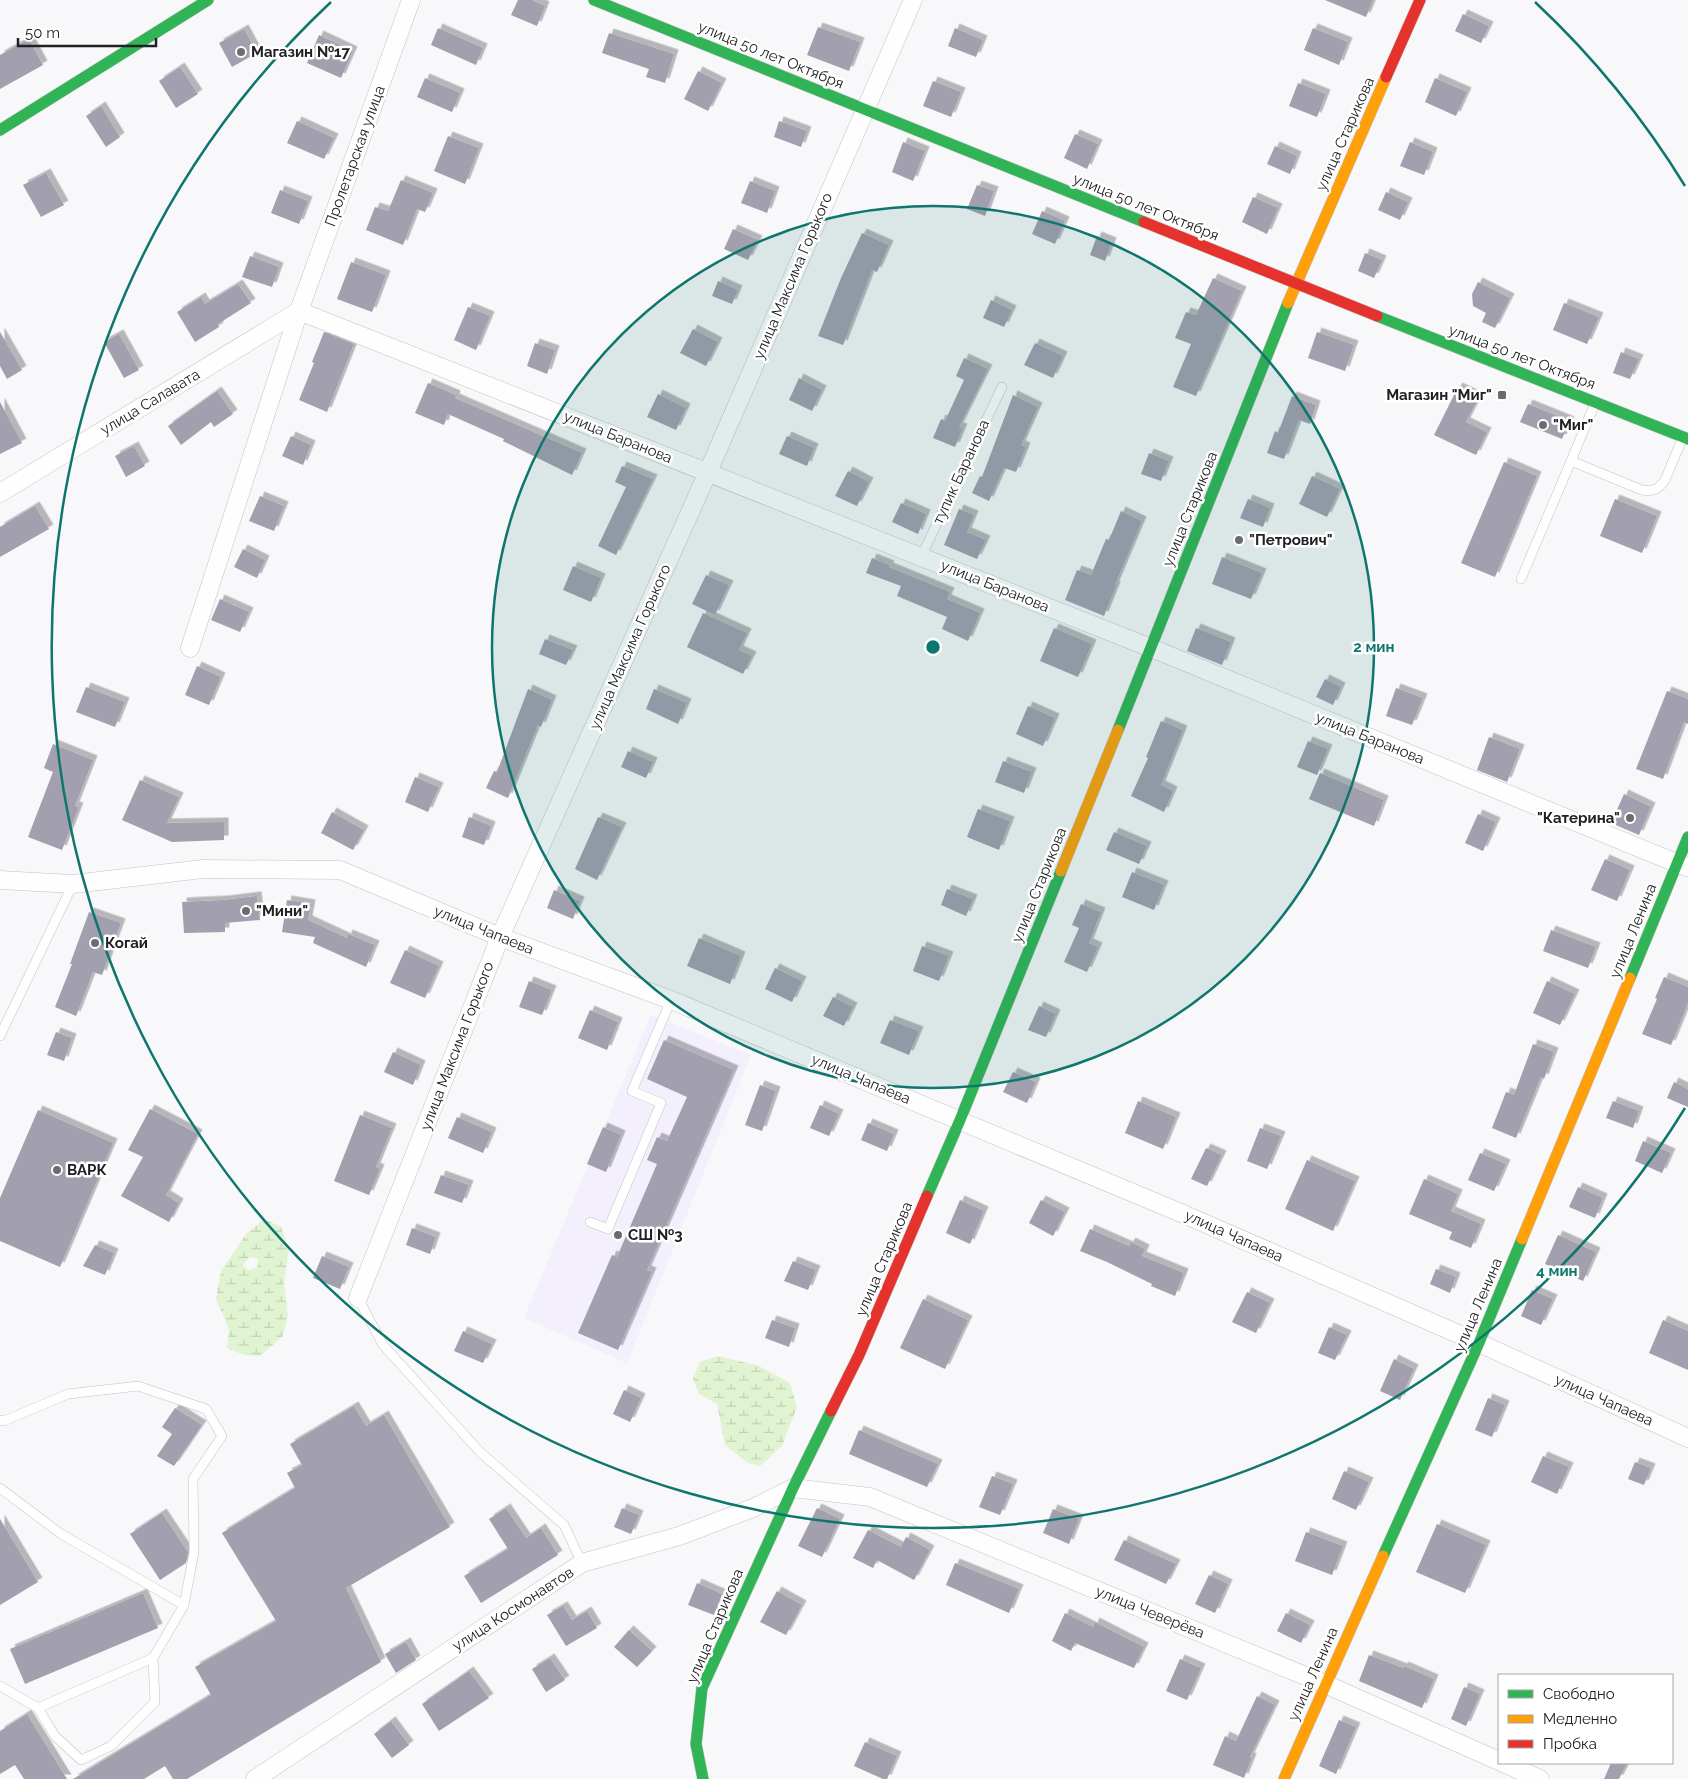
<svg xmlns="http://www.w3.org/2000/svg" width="1688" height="1779" viewBox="0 0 1688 1779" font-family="Raleway,sans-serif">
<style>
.education{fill:#f4effc}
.wetland{fill:url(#wetland-marsh);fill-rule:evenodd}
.building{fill:#a29fae;filter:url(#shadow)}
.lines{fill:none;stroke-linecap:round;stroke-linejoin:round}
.lane-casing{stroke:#c3c2c4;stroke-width:10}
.street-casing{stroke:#c3c2c4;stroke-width:19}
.fast-casing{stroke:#c3c2c4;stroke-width:12}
.slow-casing{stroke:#c3c2c4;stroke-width:12}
.jam-casing{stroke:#c3c2c4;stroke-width:12}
.lane{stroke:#fefefe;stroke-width:9}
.street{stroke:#fefefe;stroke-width:18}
.fast{stroke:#30b455;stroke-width:11}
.slow{stroke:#ff9f0a;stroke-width:11}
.jam{stroke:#e5322d;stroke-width:11}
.ring{fill:none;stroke:#0f766e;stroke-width:2.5}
.poi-dot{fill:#6c6b6d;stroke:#fff;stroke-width:2}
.labels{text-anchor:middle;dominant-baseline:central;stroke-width:5;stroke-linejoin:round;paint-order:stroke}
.poi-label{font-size:15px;font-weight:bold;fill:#212022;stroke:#fff;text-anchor:start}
.street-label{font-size:15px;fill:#212022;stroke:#fff}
.centre{fill:#0f766e;stroke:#fff;stroke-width:2.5}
.ring-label{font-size:15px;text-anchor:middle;font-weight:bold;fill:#0f766e;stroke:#fff;stroke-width:5;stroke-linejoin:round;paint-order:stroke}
</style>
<defs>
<pattern id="wetland-marsh" width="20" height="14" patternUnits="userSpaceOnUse" patternTransform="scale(1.25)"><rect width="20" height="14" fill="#e1f4d2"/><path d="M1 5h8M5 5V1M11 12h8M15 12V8" fill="none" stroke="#c1d1b4"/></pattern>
<filter id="shadow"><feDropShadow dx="4.5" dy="-4.5" stdDeviation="0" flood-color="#0004"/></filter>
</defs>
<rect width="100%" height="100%" fill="#f8f7f9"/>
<!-- education -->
<path class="education" d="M651,1015L751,1055L627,1363L524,1318Z"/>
<!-- wetland -->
<path class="wetland" d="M264,1219L281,1227L289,1249L284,1283L288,1315L283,1336L260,1356L244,1355L227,1348L229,1329L216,1299L221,1271L247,1233ZM249,1257L258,1259L257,1268L248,1270L243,1265Z
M718,1356L759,1366L790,1383L797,1407L782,1446L760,1466L748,1463L725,1445L717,1404L699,1394L693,1379L700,1362Z"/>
<!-- building -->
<path class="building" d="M518,0H532L545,6L537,26L511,15Z
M1325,0H1373L1366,17Z
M1463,14L1489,26L1481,43L1455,31Z
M818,27L860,42L849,71L807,55Z
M438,28L483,48L476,65L431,45Z
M955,28L983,40L976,57L948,46Z
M1313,28L1348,42L1339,65L1304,50Z
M244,29L257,53L232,67L219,43Z
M609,33L674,54L665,83L646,77L649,69L602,53Z
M319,35L353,51L341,78L307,63Z
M29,39L43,65L0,89V55Z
M180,67L198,94L176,108L159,81Z
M698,71L722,83L708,111L684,99Z
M425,78L460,93L452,112L417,97Z
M1435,78L1467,92L1456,116L1425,102Z
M933,81L961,92L951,117L923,106Z
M1298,83L1326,94L1317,117L1289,106Z
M101,106L120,137L106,147L86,116Z
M297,121L334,138L324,159L287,143Z
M779,121L807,131L801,147L774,137Z
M1075,134L1098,144L1087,169L1064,158Z
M448,136L479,148L465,184L434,171Z
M903,142L925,151L913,181L892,172Z
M1410,142L1433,152L1424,175L1400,166Z
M1275,146L1297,156L1290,174L1267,164Z
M46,173L64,205L41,217L23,185Z
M401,180L433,193L425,212L417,209L403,245L366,230L375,207L388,211Z
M750,181L775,191L767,213L741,203Z
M977,185L994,191L985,216L967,209Z
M280,190L308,201L299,224L271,213Z
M1386,192L1408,202L1400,220L1378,210Z
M1253,197L1278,208L1267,234L1242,222Z
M1042,211L1065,221L1055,244L1032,234Z
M733,229L758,240L748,260L724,249Z
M862,233L889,245L877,272L872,270L843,345L818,336L841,278Z
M1097,236L1112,242L1105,261L1090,255Z
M1365,253L1382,260L1374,278L1358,271Z
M250,256L279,267L272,287L242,277Z
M351,262L386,275L372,312L337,299Z
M1213,278L1242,291L1196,396L1173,387L1191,344L1175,338L1186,312L1196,315Z
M718,281L738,290L732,304L712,296Z
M1478,282L1510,298L1495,328L1482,322L1486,313L1473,306L1472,294Z
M238,284L251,303L218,324L219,327L195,342L177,312L201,297L205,304Z
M991,300L1012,310L1004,327L983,318Z
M1564,303L1599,317L1587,344L1553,330Z
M468,307L490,316L476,350L454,340Z
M693,329L718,342L706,366L680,353Z
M0,332L22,370L7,379L0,366Z
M324,332L354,344L327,412L299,400L314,363L312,362Z
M1317,332L1354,345L1345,371L1308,358Z
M119,334L139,370L124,378L104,342Z
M535,343L555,350L547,374L527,366Z
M1035,343L1063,356L1053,378L1024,365Z
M1621,352L1639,359L1630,379L1613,373Z
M964,358L988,369L959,427L963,428L955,447L933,438L941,419L945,421L964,380L956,376Z
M799,378L822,390L812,411L789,400Z
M428,383L456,395L455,398L582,453L572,475L503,441L504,439L448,414L444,425L415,413Z
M1458,387L1479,397L1466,422L1487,432L1476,455L1434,435Z
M217,391L233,414L214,427L211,422L181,445L168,426Z
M658,394L686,408L676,430L647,417Z
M1013,395L1038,407L1021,445L1026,447L1016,472L1004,468L989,501L972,493L980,476L982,477Z
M1292,396L1316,405L1310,424L1299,420L1284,459L1267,453L1275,431L1278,433Z
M0,402L22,443L0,454Z
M1528,404L1570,421L1562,439L1520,422Z
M291,436L311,445L303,465L282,456Z
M787,436L814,448L807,466L779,454Z
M134,446L145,466L126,477L115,456Z
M1149,453L1169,461L1161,481L1141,474Z
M1504,462L1537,476L1495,577L1461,563Z
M622,466L653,479L616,555L598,546L626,487L615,482Z
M848,471L869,482L857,506L835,496Z
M1312,476L1340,489L1327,517L1299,504Z
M260,496L284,506L274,531L249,521Z
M1248,499L1270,508L1263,527L1240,518Z
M1615,499L1657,516L1642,553L1600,536Z
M901,503L926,514L918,534L892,522Z
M35,506L49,529L0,557V527Z
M959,509L974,515L967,532L986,540L977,559L944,545Z
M1121,511L1142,521L1115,585L1116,586L1104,616L1065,600L1077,570L1091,575L1106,539L1109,540Z
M243,549L265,560L257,578L234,567Z
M1222,557L1262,573L1251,599L1212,584Z
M872,558L890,565L889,567L950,592L947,599L980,613L968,641L942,629L947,617L897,596L901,586L866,573Z
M573,566L601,578L591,602L563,590Z
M706,575L729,585L715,615L692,604Z
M220,599L249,612L240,632L211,620Z
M703,613L747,633L739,650L752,656L743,674L687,647Z
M1054,628L1092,644L1078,677L1040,661Z
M1196,628L1231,642L1222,665L1187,651Z
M545,639L573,650L566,665L539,654Z
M197,666L221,677L209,705L185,695Z
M1325,679L1341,687L1333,705L1316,697Z
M86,687L125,702L115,727L76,712Z
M1396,688L1423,698L1412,725L1386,716Z
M528,689L552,700L541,727L538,725L508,798L486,788L494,771L497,772Z
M654,689L687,703L678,724L646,709Z
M1667,691L1688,699V724L1684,722L1663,779L1636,769Z
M1028,706L1055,718L1043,746L1016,734Z
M1161,721L1183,730L1161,785L1173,791L1164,812L1131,796L1148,758L1146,757Z
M1489,737L1520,749L1507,782L1477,770Z
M1308,741L1328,749L1317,775L1297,767Z
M53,744L93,760L75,806L79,807L62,850L28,837L53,772L44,768Z
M628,751L653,762L646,778L621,767Z
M1003,761L1032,772L1024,793L995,782Z
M1320,773L1384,800L1374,826L1309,799Z
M415,777L439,787L428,812L405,802Z
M140,780L179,797L167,823L224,822V840L172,842L122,820Z
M1624,794L1651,807L1639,835L1611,823Z
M978,809L1010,821L999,850L967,837Z
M332,812L364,830L353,850L321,833Z
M1478,814L1496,822L1483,851L1465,843Z
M469,817L491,826L484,845L462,837Z
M598,817L622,827L597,880L575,869Z
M1114,832L1147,846L1139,864L1106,850Z
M1605,859L1630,870L1617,901L1591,890Z
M1132,872L1164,885L1154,910L1122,897Z
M947,889L973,899L966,916L941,905Z
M554,890L580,901L573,919L547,908Z
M257,896L260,920L225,923V932L184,933L182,902L224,900Z
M287,900L311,904L308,920L347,938L348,934L375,945L366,967L313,943L315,937L282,932Z
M1081,904L1101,912L1089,943L1098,947L1087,972L1064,962L1079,928L1072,925Z
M89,912L121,923L102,975L93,972L76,1016L55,1007L72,964H70Z
M1551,930L1596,947L1588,968L1543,951Z
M699,938L741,956L730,984L687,966Z
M922,946L949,956L939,981L913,971Z
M405,950L439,966L425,998L390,983Z
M775,968L802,981L792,1002L765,989Z
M1664,977L1688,987V1003L1671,1045L1642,1034L1657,999L1655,998Z
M529,981L552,990L542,1015L519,1007Z
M1547,981L1575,994L1560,1025L1533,1013Z
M833,997L853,1007L844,1026L823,1016Z
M1039,1006L1056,1014L1046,1037L1028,1030Z
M590,1010L618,1022L607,1050L578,1038Z
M890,1020L919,1031L909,1055L880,1043Z
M56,1032L72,1038L64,1061L47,1055Z
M664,1040L734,1070L647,1270L652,1272L618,1350L578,1333L612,1255L617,1257L657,1164L647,1160L657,1137L667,1141L687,1097L647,1079Z
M1533,1044L1554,1052L1544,1079L1541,1077L1516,1138L1492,1128L1506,1092L1514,1095Z
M393,1052L421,1065L413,1085L384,1072Z
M1013,1072L1036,1082L1027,1103L1003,1092Z
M1674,1082L1688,1089V1107L1667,1098Z
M760,1085L776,1091L762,1131L745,1125Z
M1138,1101L1176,1117L1163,1149L1125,1133Z
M1613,1101L1639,1111L1633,1128L1606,1118Z
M820,1105L839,1114L829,1136L810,1128Z
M150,1109L198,1134L166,1195L179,1203L169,1222L121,1196L143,1157L128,1150Z
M38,1110L113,1143L60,1267L0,1241V1198Z
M360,1115L392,1128L376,1167L380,1169L369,1195L334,1181Z
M457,1117L492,1132L483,1153L448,1138Z
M868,1123L894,1134L887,1151L861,1140Z
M603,1127L621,1135L606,1172L587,1164Z
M1260,1128L1281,1136L1267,1169L1247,1161Z
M1643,1141L1671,1153L1662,1173L1635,1161Z
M1206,1148L1222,1155L1207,1186L1191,1179Z
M1480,1153L1506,1164L1494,1191L1468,1180Z
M1307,1160L1355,1181L1333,1231L1285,1209Z
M441,1175L469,1185L462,1203L434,1193Z
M1424,1179L1458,1194L1451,1211L1481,1224L1471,1248L1449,1239L1452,1232L1409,1214Z
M1578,1187L1603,1198L1595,1218L1569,1207Z
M960,1200L984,1211L970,1244L946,1233Z
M1041,1200L1065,1212L1053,1236L1029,1223Z
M412,1228L436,1237L430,1254L406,1245Z
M1090,1229L1129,1246L1131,1242L1145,1249L1142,1256L1184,1273L1175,1296L1151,1286L1152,1284L1107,1262L1080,1251Z
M1558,1235L1596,1252L1583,1281L1545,1264Z
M95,1245L114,1253L105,1275L83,1266Z
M322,1256L349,1267L340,1289L313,1278Z
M793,1261L816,1270L808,1290L784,1281Z
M1436,1269L1456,1277L1450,1293L1430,1284Z
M1532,1290L1553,1299L1541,1325L1521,1316Z
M1247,1292L1270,1303L1256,1333L1232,1322Z
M923,1299L968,1320L945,1369L900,1348Z
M772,1320L795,1328L789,1347L765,1338Z
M1663,1320L1688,1331V1370L1649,1353Z
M1329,1327L1347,1335L1335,1360L1318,1353Z
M463,1331L492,1344L483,1363L454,1351Z
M1394,1359L1414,1369L1400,1400L1380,1391Z
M624,1390L641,1398L630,1422L613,1414Z
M1488,1398L1505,1405L1492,1437L1475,1430Z
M354,1406L366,1426L384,1415L450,1527L346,1588L381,1662L187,1779H173L165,1766L144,1779H73L211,1695L195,1667L276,1621L222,1533L295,1488L287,1473L302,1465L290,1444Z
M175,1408L202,1425L174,1466L157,1456L172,1434L162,1427Z
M859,1430L938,1464L927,1487L849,1454Z
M1543,1456L1569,1467L1557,1494L1531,1482Z
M1635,1462L1651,1468L1644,1485L1628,1479Z
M1344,1471L1369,1482L1356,1510L1332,1499Z
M992,1476L1013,1484L1000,1515L979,1507Z
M506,1508L526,1538L541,1528L558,1555L481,1603L464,1576L508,1549L489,1519Z
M622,1508L639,1515L631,1534L614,1527Z
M817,1508L840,1519L822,1557L798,1546Z
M1053,1509L1079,1519L1069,1544L1043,1533Z
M162,1513L188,1552L186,1563L160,1580L130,1534Z
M0,1519L38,1582L0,1605Z
M1437,1524L1486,1545L1465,1593L1416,1572Z
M868,1530L901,1547L906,1537L930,1550L914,1580L877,1560L873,1568L853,1558Z
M1306,1532L1343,1546L1332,1575L1295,1561Z
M1124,1540L1176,1564L1166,1584L1114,1560Z
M955,1563L1019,1589L1009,1613L946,1585Z
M1209,1575L1228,1584L1215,1613L1195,1604Z
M697,1583L722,1594L714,1615L688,1605Z
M777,1591L802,1605L786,1635L760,1622Z
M143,1593L158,1628L25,1684L10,1649Z
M563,1606L572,1620L587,1611L597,1628L566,1646L547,1615Z
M1065,1613L1093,1627L1095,1622L1144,1647L1134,1668L1075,1643L1071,1651L1052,1641Z
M1286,1613L1310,1625L1301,1643L1277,1631Z
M629,1630L652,1651L637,1667L614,1647Z
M406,1642L416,1660L396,1673L385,1654Z
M1369,1655L1403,1668L1404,1666L1434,1679L1422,1708L1359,1681Z
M550,1658L565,1680L546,1692L532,1669Z
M1180,1659L1201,1668L1187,1700L1166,1691Z
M469,1671L489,1698L439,1731L422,1704Z
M1464,1687L1480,1694L1466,1726L1451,1719Z
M1257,1696L1275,1705L1250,1757L1252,1758L1244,1778L1213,1765L1225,1736L1236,1741Z
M27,1714L67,1779H24L15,1765L0,1774V1731Z
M1339,1720L1356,1727L1336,1774L1319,1766Z
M391,1721L409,1745L392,1758L374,1734Z
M865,1742L897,1756L887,1779H883L854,1766Z
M1611,1763H1627L1619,1779H1604Z"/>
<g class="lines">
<defs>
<path id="lane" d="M1571,461L1595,403
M921,557L1002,387
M1521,579L1571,461L1642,490C1653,492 1659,489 1665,480L1683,437
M0,1036L73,884
M590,1222L608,1229L661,1103L632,1091L671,1000
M358,1298L383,1345L480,1452L564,1525L582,1563
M0,1420L4,1421L68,1394L138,1386L206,1409L222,1436L193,1479L194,1552L184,1605L153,1658L38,1708L0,1686
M0,1488L61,1534L184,1605
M38,1708L55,1736L81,1760L111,1746L155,1702L153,1658"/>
<path id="street" d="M299,311L1151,648L1686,867
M0,493L299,311
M190,648L299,311L411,0
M0,880L73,884L203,869L340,870L500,937L671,1000L1181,1213L1479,1343L1688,1438
M358,1298L500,937L708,472L913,0
M1503,1763L1540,1779
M255,1779L582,1563L679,1536L753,1508L793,1488L870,1497L1325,1684L1499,1761"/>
<path id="fast" d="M594,0L1144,222
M0,130L208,0
M1377,316L1688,439
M1118,730L1288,303
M1630,978L1688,837
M927,1196L960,1120L1061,871
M1383,1556L1479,1343L1522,1239
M703,1779L696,1744L702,1688L793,1488L831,1411"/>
<path id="slow" d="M1288,303L1386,77
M1061,871L1118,730
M1522,1239L1630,978
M1284,1779L1383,1556"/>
<path id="jam" d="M1386,77L1420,0
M1144,222L1377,316
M831,1411L859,1355L927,1196"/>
</defs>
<!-- lane casing -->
<use href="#lane" class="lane-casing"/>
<!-- street casing -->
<use href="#street" class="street-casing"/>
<!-- fast casing -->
<use href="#fast" class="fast-casing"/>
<!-- slow casing -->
<use href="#slow" class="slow-casing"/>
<!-- jam casing -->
<use href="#jam" class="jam-casing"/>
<!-- lane -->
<use href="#lane" class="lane"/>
<!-- street -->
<use href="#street" class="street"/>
<!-- fast -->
<use href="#fast" class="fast"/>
<!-- slow -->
<use href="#slow" class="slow"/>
<!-- jam -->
<use href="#jam" class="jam"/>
</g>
<!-- distance rings -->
<circle cx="933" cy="647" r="441" fill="#0f766e" fill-opacity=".12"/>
<g class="ring">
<circle cx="933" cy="647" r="441"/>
<path d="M1685 1108A882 882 0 1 1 331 2M1535 2A882 882 0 0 1 1685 186"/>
</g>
<!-- markers -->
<g class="poi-dot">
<circle cx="241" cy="52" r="5"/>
<rect x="1497" y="390" width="10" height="10" rx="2.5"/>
<circle cx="1543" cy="425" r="5"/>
<circle cx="1239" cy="540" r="5"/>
<circle cx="1630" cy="818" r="5"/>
<circle cx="246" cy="911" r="5"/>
<circle cx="95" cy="943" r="5"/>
<circle cx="57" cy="1170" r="5"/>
<circle cx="618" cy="1235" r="5"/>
</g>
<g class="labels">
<!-- poi labels -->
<g class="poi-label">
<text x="251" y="52">Магазин №17</text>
<text x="1492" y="395" text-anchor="end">Магазин "Миг"</text>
<text x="1553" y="425">"Миг"</text>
<text x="1249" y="540">"Петрович"</text>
<text x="1620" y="818" text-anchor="end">"Катерина"</text>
<text x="256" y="911">"Мини"</text>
<text x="105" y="943">Когай</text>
<text x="67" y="1170">ВАРК</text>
<text x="628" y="1235">СШ №3</text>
</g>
<!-- street labels -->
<g class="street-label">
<text transform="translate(771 55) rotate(22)">улица 50 лет Октября</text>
<text transform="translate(1345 134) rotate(-66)">улица Старикова</text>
<text transform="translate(355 156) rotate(-70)">Пролетарская улица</text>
<text transform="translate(1146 207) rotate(22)">улица 50 лет Октября</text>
<text transform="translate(793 276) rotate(-67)">улица Максима Горького</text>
<text transform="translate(1522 357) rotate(21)">улица 50 лет Октября</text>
<text transform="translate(150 402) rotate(-31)">улица Салавата</text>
<text transform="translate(618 437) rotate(22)">улица Баранова</text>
<text transform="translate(961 472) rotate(-65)">тупик Баранова</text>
<text transform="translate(1190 509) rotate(-68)">улица Старикова</text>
<text transform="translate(995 586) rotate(22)">улица Баранова</text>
<text transform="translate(630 647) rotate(-66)">улица Максима Горького</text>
<text transform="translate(1370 738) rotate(22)">улица Баранова</text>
<text transform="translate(1039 885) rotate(-68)">улица Старикова</text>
<text transform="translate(484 930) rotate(22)">улица Чапаева</text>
<text transform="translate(1633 931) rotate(-68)">улица Ленина</text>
<text transform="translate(457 1046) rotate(-69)">улица Максима Горького</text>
<text transform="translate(861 1079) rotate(23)">улица Чапаева</text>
<text transform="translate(1234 1236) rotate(24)">улица Чапаева</text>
<text transform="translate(884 1259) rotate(-67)">улица Старикова</text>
<text transform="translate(1478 1305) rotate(-67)">улица Ленина</text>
<text transform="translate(1604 1400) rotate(24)">улица Чапаева</text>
<text transform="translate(513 1609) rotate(-33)">улица Космонавтов</text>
<text transform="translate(1150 1612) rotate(22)">улица Чеверёва</text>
<text transform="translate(715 1626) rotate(-67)">улица Старикова</text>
<text transform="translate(1313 1674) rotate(-66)">улица Ленина</text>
</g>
</g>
<circle cx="933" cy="647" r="8" class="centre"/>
<g class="ring-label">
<text x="1374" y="652">2 мин</text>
<text x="1557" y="1276">4 мин</text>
</g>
<!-- legend -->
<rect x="1498" y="1674" width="175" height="90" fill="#ffffff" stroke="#a6a6a7"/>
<rect x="1508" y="1690" width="25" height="8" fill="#30b455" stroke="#a6a6a7"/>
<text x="1543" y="1699" font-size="15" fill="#212022">Свободно</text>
<rect x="1508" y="1715" width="25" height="8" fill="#ff9f0a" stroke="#a6a6a7"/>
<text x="1543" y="1724" font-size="15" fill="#212022">Медленно</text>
<rect x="1508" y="1740" width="25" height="8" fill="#e5322d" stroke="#a6a6a7"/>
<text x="1543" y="1749" font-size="15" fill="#212022">Пробка</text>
<!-- scale -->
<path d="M18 38v8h138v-8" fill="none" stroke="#212022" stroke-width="2.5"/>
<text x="25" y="38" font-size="15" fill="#212022" stroke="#ffffff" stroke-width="4" paint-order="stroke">50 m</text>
</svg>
